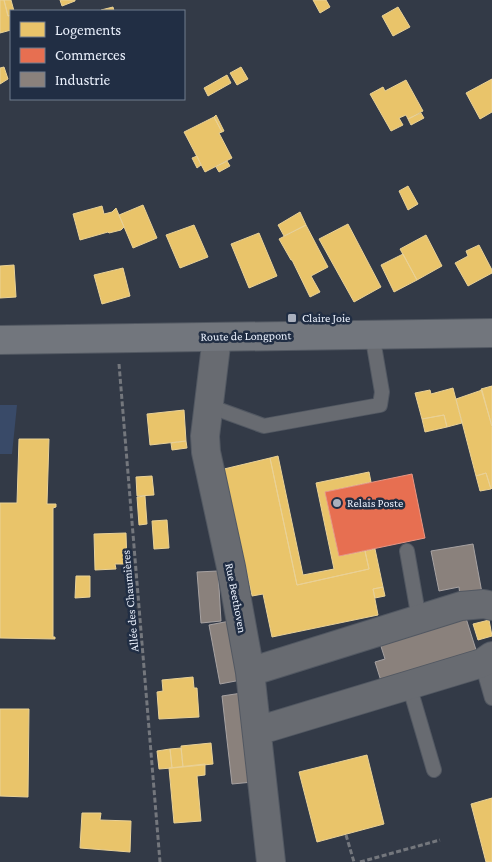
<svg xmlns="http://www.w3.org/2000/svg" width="492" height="862" viewBox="0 0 492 862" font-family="'Crimson Pro',serif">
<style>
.green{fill:#394a68}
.homes{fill:#e9c46a;stroke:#e9d196}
.shops{fill:#e76f51;stroke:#e89684}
.industry{fill:#8a817c;stroke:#a7a2a2}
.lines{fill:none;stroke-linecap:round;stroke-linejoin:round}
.service-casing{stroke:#525862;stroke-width:16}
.minor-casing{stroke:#525862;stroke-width:30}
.secondary-casing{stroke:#525862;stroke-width:30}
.path{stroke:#74777d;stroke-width:3;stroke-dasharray:5 2.5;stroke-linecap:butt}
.service{stroke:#686b71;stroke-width:14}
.minor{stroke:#686b71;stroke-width:28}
.secondary{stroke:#72767d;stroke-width:28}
.poi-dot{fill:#aab0bd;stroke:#212e44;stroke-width:2}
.labels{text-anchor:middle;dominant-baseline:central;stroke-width:5;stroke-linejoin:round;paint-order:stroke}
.poi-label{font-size:12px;fill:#eaf0fc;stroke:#212e44;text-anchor:start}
.street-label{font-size:12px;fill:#eaf0fc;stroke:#212e44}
</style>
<rect width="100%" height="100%" fill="#333a47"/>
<!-- green -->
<path class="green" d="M0,405H17L12,454H0Z"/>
<!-- homes -->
<path class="homes" d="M0,0H4L8,16L11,15V30L0,33Z
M4,0H11L14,11H11V15L8,16Z
M60,0H75V1L62,6Z
M313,0H326L330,7L320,13Z
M113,7L114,11H101V10Z
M398,7L410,27L393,36L382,16Z
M4,67L8,79L0,84V68Z
M241,67L248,79L237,85L230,73Z
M227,75L231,83L208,96L204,88Z
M492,79V112L480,119L466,93Z
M406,80L423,111L408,119L406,115L399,118L403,125L391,131L370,94L383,87L385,91Z
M421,113L424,118L411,125L408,119Z
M216,115L224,131L222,132L214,117Z
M214,117L222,132L219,133L232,158L205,172L184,132Z
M197,156L201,165L197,168L192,158Z
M227,161L230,166L219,172L216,167Z
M408,186L418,204L408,210L399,191Z
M143,205L157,238L133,248L119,215Z
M102,206L104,214L112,212L116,208L124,227L121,230L109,233L108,232L80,240L73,214Z
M300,212L306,225L284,236L278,225Z
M348,224L381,287L354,302L319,239Z
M194,225L208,257L180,268L166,235Z
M306,225L328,267L311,276L320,292L310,297L292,260H291L279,239Z
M259,233L277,276L249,288L231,244Z
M426,235L442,266L417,280L400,249Z
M479,245L492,270V273L468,286L455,263L468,256L466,251Z
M403,254L417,280L394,292L381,265Z
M14,265L16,297L0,298V266Z
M123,268L130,296L102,304L94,275Z
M492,386V426L481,389Z
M453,388L462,423L447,427L444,415L422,419L415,393L430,390L431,394Z
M482,390L492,427V488L491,489L486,473L476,476L456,399Z
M184,410L186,441L150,445L147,414Z
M444,415L447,427L425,432L422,419Z
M19,439H49L47,504H56V507L53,508V637H55V639L0,638V503H17Z
M186,441L187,448L172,450L171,443Z
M278,456L303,575L334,569L316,483L369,472L371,482L325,492L339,556L365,551L369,569L297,585L270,458Z
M270,458L297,585L369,569L365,551L375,549L383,587L373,589L378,615L272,637L263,594L252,596L224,469Z
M486,473L491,489L480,491L476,476Z
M152,476L154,495L137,496L136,477Z
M145,496L147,524L139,525L137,497Z
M167,520L169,548L154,549L152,521Z
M126,533L127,564H115L116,569L95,570L94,534Z
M76,576H90V597L75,598Z
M383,587L385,596L375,598L373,589Z
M489,620L492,636L478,640L473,624Z
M193,677L194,688H197L199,717L159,719L157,692L163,691L162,680Z
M0,709H29L28,797L0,796Z
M211,743L213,764L183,767L181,746Z
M181,748L183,767L172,768L170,749Z
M170,749L172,768L159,769L157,751Z
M367,755L384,824L317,842L299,772Z
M205,764V775L197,776L201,821L174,823L169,768Z
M492,798V862H486L471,804Z
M82,813H101L100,820L131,821L130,852L80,848Z"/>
<!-- shops -->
<path class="shops" d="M412,474L425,538L339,556L325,492Z"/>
<!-- industry -->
<path class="industry" d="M473,544L482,593L460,597L459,587L439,591L431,551Z
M218,571L221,621L201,623L197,572Z
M465,615L477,653L381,681L375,662L385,659L379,640Z
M230,621L241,680L220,684L209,625Z
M242,693L253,782L232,784L222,696Z"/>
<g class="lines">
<defs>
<path id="service" d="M209,406L264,426L380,405L382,392L372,334
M407,551L419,619
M482,663L492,698
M409,685L434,770"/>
<path id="minor" d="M217,337L205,436L206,452L231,567L250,672L271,862
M250,672L461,606L484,604L492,606
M257,731L482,663L492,656"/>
<path id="secondary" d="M0,340L492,333"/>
</defs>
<!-- service casing -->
<use href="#service" class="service-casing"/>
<!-- minor casing -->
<use href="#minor" class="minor-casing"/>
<!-- secondary casing -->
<use href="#secondary" class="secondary-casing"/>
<!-- path -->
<path class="path" d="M119,364L160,862
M346,835L354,862
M360,862L440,840"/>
<!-- service -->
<use href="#service" class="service"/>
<!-- minor -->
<use href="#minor" class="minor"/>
<!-- secondary -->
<use href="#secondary" class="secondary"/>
</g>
<!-- markers -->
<g class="poi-dot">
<rect x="287" y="313" width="10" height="10" rx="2.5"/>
<circle cx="337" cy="503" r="5"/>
</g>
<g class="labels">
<!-- poi labels -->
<g class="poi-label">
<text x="302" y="318">Claire Joie</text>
<text x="347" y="503">Relais Poste</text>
</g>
<!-- street labels -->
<g class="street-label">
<text transform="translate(246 336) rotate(-1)">Route de Longpont</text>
<text transform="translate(236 598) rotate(79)">Rue Beethoven</text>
<text transform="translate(130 601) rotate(-95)">Allée des Chaumières</text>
</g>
</g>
<!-- legend -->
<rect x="10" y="10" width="175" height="90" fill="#212e44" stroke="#717c8e"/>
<rect x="20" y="22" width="25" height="15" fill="#e9c46a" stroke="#717c8e"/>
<text x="55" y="35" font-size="15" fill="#eaf0fc">Logements</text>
<rect x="20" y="48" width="25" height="15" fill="#e76f51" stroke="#717c8e"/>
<text x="55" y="60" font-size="15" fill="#eaf0fc">Commerces</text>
<rect x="20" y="72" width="25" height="15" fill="#8a817c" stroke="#717c8e"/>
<text x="55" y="85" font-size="15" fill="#eaf0fc">Industrie</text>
</svg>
